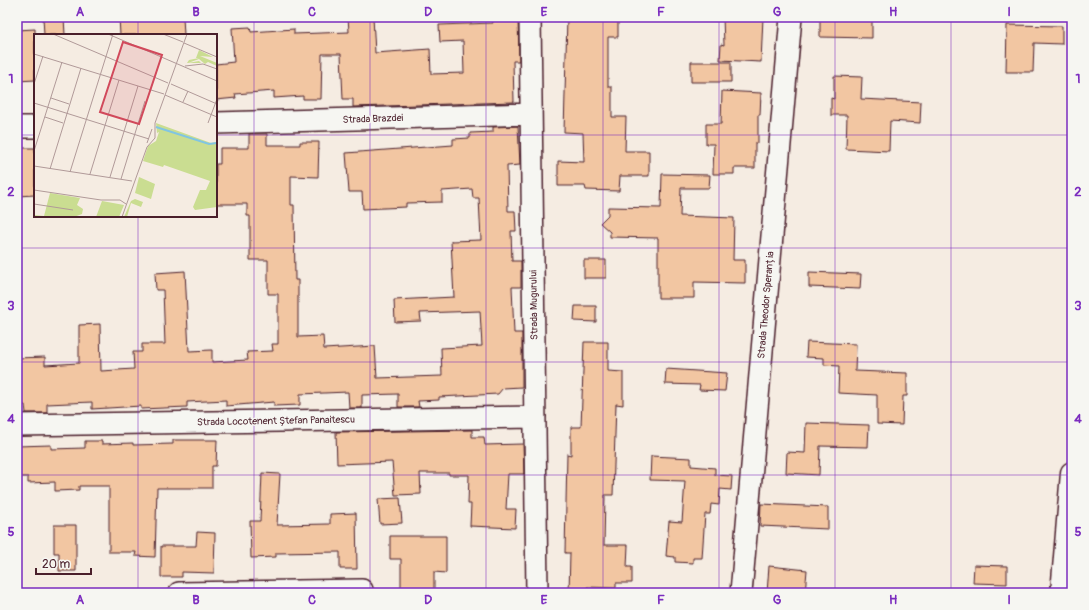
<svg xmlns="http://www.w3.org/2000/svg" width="1089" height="610" viewBox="0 0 1089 610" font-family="Pangolin,sans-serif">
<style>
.building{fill:#f2c6a2;stroke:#4a1f2b}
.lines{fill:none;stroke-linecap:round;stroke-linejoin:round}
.street-casing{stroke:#4a1f2b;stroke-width:24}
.secondary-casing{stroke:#4a1f2b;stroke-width:25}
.street{stroke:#f6f6f2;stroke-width:21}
.secondary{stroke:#f6f6f2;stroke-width:22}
.grid{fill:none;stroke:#7b2cbf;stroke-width:1;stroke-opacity:0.55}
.labels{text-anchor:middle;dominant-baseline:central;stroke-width:3;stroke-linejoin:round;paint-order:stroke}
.street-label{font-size:10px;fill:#4a1f2b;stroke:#f6f6f2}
.inset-river{fill:none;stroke:#81c5e2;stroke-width:2}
.inset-road{fill:none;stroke:#b19a99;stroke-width:1}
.view{fill:#d1495b;fill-opacity:0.15;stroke:#d1495b;stroke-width:2}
.inset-edge{fill:none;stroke:#4a1f2b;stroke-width:2}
.neatline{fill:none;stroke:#7b2cbf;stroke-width:1.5}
.grid-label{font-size:13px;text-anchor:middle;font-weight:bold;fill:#7b2cbf}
</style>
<rect width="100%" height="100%" fill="#f5ece2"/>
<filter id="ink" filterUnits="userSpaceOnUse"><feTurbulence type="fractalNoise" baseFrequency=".025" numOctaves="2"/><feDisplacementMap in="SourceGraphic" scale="8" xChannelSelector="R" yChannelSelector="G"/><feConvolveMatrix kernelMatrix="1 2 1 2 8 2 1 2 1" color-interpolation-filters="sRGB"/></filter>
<g filter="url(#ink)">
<!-- building -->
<path class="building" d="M43,17H64L65,35H44Z
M119,17H183L184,35H120Z
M348,17H373L375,53L430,49L431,74L464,73L463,41L440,42L439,25L493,23L492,18L518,17L519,61H513L514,102L353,107V99H343L341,54H322L321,99H303V96L274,98V91L235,94L236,98L216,100V64L234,62L232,28L250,27L251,32L294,29V34L349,32Z
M567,17H618V37H608V87H612V117H626L625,151H649V176H620L619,191L586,190L585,186H558V161L584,162L583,133L564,132Z
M723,17H763L761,62L720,60L721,44L724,45Z
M820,17L872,18V38L820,37Z
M1007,25L1062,26V44L1034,43L1033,72H1006Z
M35,29V80L17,81V30Z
M691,62H731V82H691Z
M834,76L862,77L861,99L921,102L920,123L890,121L889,151L846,149L847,115H831V98L834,99Z
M722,91L761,93L760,115H758V143H755V168H734V174H713L714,144H706V124H721Z
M518,126L520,165L507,166L508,211H515L516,231H511L512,261H521V287H512L514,333H522V387L503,388L498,394L439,397V400L418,401L419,407H398V394L362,395V408H349L348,392L300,394V405L274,406V402L226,406V400L187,402V407L141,409V406L92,409V402L47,404V413H26L25,405H17V358L45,357V365L79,363V325L100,324L101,371L134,369L133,352H142V344H165L163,290H156L155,273L185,271L189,351L212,350V362L248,360L247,352L273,351L272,344H278V294H268V260H250V216H247V204H216V164H220V148H249V134H267V145H300V142H319L318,177L291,176V205H294L295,280H298V337L323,336L324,349L375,346L377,378L442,376L441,348L482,346L480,311L420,313L421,321L395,322L394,300L454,297L451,241L481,240L479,198H473L472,189L442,191V202L406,203V207L363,209L362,192H349L346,153L453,145V139L470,138V133L493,132V127Z
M17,148H35V195L17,196Z
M662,174L710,175L709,188H681L680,216L734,218L733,260H745V283L694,282V298H658V238L610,237V232L600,223L608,215V207L661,208Z
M584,260H606V278H584Z
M809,272L861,274L860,289L809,287Z
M575,306H596V322L574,321Z
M584,342H608V371L623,372V405L616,404L613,495H605L604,545H628L627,567H632V583H616V588L587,587V593H569L570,553H565L567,454L571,455V427H581Z
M807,342L856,344L855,371L907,373V396H903L902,425L877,424V395L838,393L839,366L824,365V358L806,357Z
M666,369L727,373L725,391L699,390L700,385L665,384Z
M806,423L869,425L868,447L820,446L819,475L786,473L787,452L805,453Z
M472,430V437H484L485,445L523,444L524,474H508L506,509H516L515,528L470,526L471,504H468L469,475H449V473H420L421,494L395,495L392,462L337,464L336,432Z
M173,440H217L216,466H212V488H157L155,557L135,556L136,552H109V486H79V490L55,491V482L28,483V477H17V446L51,445V449L85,448V441H102V444L133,443V445L173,444Z
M651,456L691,458V466L715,468V475L732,476L731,490L720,489L719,505L711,504L710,514H705L702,558H693V563L675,562V557L666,556L669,521L682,522L685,481L650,480Z
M262,473L280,474L277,525L330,524V514L356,513L357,569H340V552L276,553V557L251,558L250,521H260Z
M400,498L402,523L380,524L378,499Z
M761,504L828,507V529L760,526Z
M54,525H76V571H59V553H54Z
M197,532L215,533L214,573L182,572V577H161V546H196Z
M390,536H446V573L434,572V593H401V559H390Z
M974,565L1007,566V584L973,583Z
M769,566L807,570L805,593H767Z"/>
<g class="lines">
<defs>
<path id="street" d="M530,17L537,593
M216,123L531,114
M17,127H35
M17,425L535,417
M179,593L362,590
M741,593L791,17"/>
<path id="secondary" d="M1062,593L1072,473"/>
</defs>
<!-- street casing -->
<use href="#street" class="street-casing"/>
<!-- secondary casing -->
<use href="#secondary" class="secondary-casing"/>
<!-- street -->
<use href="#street" class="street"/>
<!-- secondary -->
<use href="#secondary" class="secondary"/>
</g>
</g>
<!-- grid -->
<path class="grid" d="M138,17V35M254,17V593M370,17V593M486,17V593M603,17V593M719,17V593M835,17V593M951,17V593M17,135H35M216,135H1072M138,216V593M17,248H1072M17,362H1072M17,475H1072"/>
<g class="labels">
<!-- street labels -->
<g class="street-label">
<text transform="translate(373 119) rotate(-2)">Strada Brazdei</text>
<text transform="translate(534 305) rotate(-91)">Strada Mugurului</text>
<text transform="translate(766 305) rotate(-85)">Strada Theodor Speranția</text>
<text transform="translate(276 421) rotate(-1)">Strada Locotenent Ștefan Panaitescu</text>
</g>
</g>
<!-- overview -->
<g transform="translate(34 34)">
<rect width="183" height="183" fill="#f5ece2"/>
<path d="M165,16L179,23L166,22L183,29V32L174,28L171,30L165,25L154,29L165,27L167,29H153L155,26L165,24H162ZM122,89L177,109L183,108V173L161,176L159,173L166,156H172L176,147L130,131L129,133L109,127L114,112L122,107L125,98L123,99ZM105,143L121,150L117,165L101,159ZM16,159L46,164L43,171L49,175L48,180L40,183H0V181L10,182ZM101,165L109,168L107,173L97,169L93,183H90L97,167ZM68,167L90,171L85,183H62Z" fill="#cadd91"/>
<path class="inset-river" d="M122,93L175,110L183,109"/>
<path class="inset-road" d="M19,0L134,49M74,0L183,47M129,0L149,8M150,9L183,23M0,20L130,60M151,32L169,30L183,35M0,50L9,22M137,50L183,70M131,61L183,83M17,64L35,70M149,68L154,57M0,69L115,105M11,83L29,89M174,89L183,65M113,109L118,95M0,117L28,28M0,132L98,147M16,135L47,34M36,138L79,0M56,140L85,46M76,143L104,52M87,145L111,67M0,156L67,166H86L92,170M0,170L39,176M88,183L113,113L121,104V89L153,0"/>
<path class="view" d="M89,8L128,21L105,90L66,78Z"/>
<rect width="183" height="183" class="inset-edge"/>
</g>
<!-- margin -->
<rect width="1089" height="610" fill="none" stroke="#f6f6f2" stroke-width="44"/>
<!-- scale -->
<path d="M36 568v6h55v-6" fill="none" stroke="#4a1f2b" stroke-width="2"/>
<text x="42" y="568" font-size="12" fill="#4a1f2b" stroke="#f6f6f2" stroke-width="3" paint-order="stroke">20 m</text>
<rect x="22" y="22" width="1045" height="566" class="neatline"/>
<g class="grid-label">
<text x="80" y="16">A</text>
<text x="196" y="16">B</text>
<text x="312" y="16">C</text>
<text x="428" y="16">D</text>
<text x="544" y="16">E</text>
<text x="661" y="16">F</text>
<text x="777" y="16">G</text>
<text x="893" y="16">H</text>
<text x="1009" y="16">I</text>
<text x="11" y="83">1</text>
<text x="1078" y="83">1</text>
<text x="11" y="196">2</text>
<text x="1078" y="196">2</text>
<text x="11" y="310">3</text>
<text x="1078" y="310">3</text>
<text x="11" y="423">4</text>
<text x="1078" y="423">4</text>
<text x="11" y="536">5</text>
<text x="1078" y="536">5</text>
<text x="80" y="604">A</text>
<text x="196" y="604">B</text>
<text x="312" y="604">C</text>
<text x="428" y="604">D</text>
<text x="544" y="604">E</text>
<text x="661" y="604">F</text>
<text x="777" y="604">G</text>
<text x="893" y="604">H</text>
<text x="1009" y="604">I</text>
</g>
</svg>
